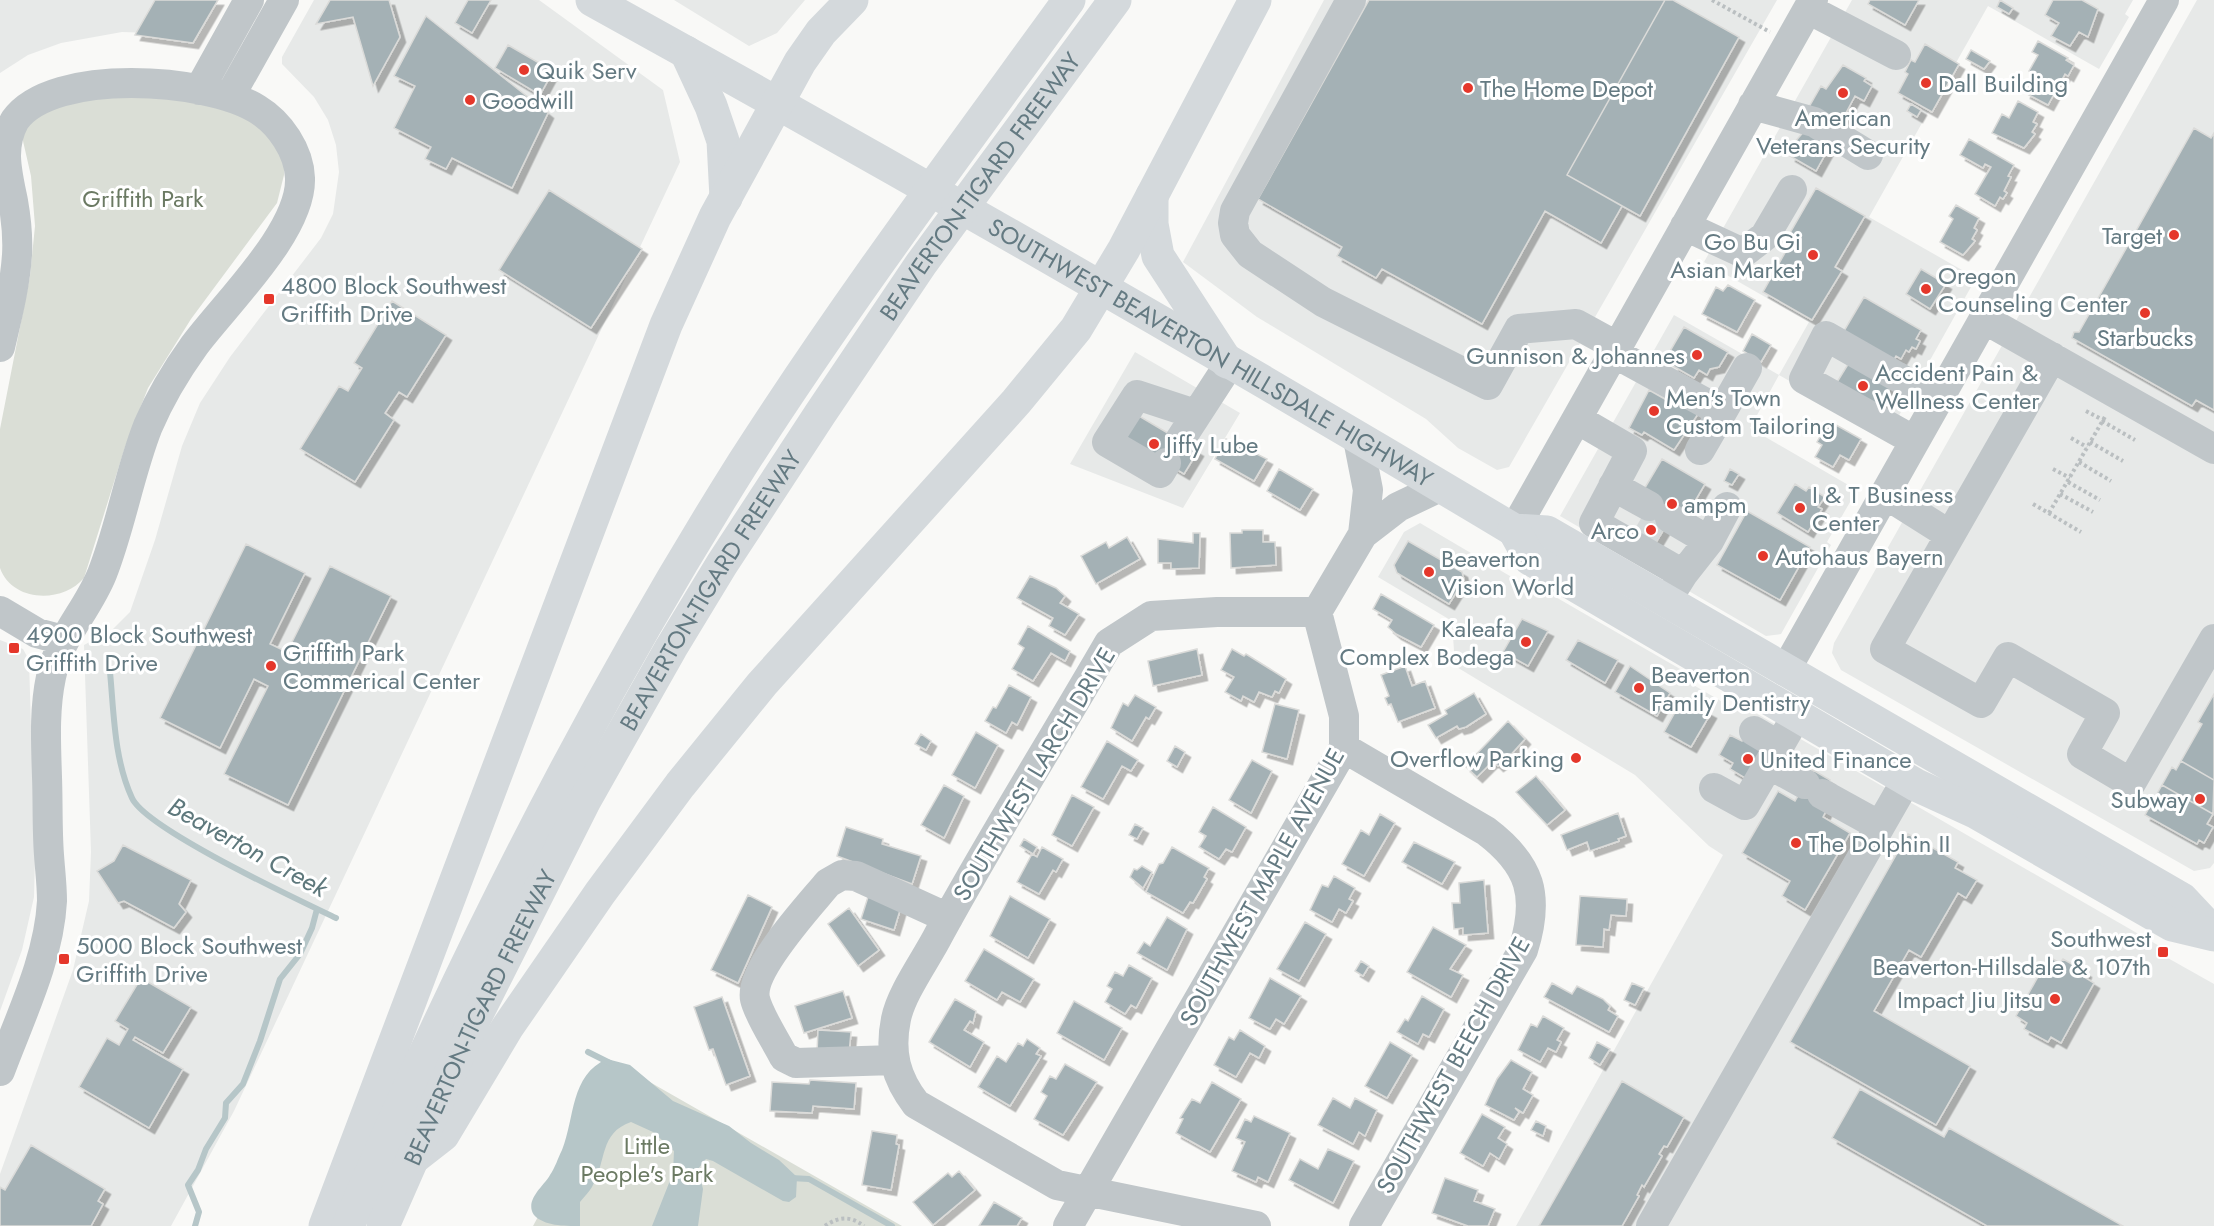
<svg xmlns="http://www.w3.org/2000/svg" width="2214" height="1226" viewBox="0 0 2214 1226" font-family="Jost,sans-serif">
<style>
.built{fill:#e7e9e8}
.green{fill:#daded6}
.water{fill:#b6c6c8}
.lines{fill:none;stroke-linecap:round;stroke-linejoin:round}
.stream{stroke:#b6c6c8;stroke-width:6}
.building{fill:#a4b1b5;stroke:#dbdbd9;stroke-width:1.5;filter:url(#shadow)}
.minor-tunnel{stroke:#d4d9da;stroke-width:30;stroke-dasharray:30 15;stroke-linecap:butt}
.path{stroke:#babfc1;stroke-width:4;stroke-dasharray:3 3;stroke-linecap:butt}
.minor{stroke:#c0c6c9;stroke-width:30}
.major{stroke:#d4d9dc;stroke-width:33}
.highway{stroke:#d4d9dc;stroke-width:33}
.poi-dot{fill:#e5372b;stroke:#fff;stroke-width:2}
.labels{text-anchor:middle;dominant-baseline:central;stroke-width:6;stroke-linejoin:round;paint-order:stroke}
.poi-label{font-size:24px;fill:#647a82;stroke:#fff;text-anchor:start}
.street-label{font-size:24px;fill:#647a82;stroke:#fff}
.park-label{font-size:24px;fill:#6b7a63;stroke:#fff}
.water-label{font-size:26px;font-style:italic;fill:#5e787c;stroke:#fff}
</style>
<defs>
<filter id="shadow"><feDropShadow dx="5.5" dy="5.5" stdDeviation="0" flood-color="#0004"/></filter>
</defs>
<rect width="100%" height="100%" fill="#f9f9f7"/>
<!-- built -->
<path class="built" d="M0,0H208L181,34L122,32L61,43L28,55L0,73Z
M314,0H539L663,90L680,162L234,1111L171,1226H0V1174L73,970L89,901L91,852L84,645L112,630L130,612L155,540L182,446L200,403L230,357L321,238L333,214L339,172L336,145L328,120L314,97L282,64V57Z
M674,0H805L777,33L749,46Z
M1324,0H1777L1509,467L1497,470L1458,448L1426,419L1257,317L1183,262Z
M1852,0H2133L2125,14L2129,17L2099,69L1988,6L1869,217L1976,278L1887,437L1779,375L1750,428L1857,490L1827,542L1831,545L1781,634L1766,636L1560,516L1674,315L1779,375L1809,322L1704,262Z
M2197,0H2214V863L2210,868L2194,871L1841,670L1832,653L1834,643Z
M1135,352L1240,413L1183,508L1070,464Z
M1420,523L1537,592L1540,588L1694,677L1690,683L1743,714L1747,708L2168,951L2166,957L2214,984V1226H1516L1723,855L1709,846L1635,775L1455,666L1452,621L1378,577L1404,532Z
M0,640L23,649L29,660L35,859L34,897L22,950L0,1011Z"/>
<!-- green -->
<path class="green" d="M151,86L254,113L284,161V175L277,203L191,319L148,388L125,447L84,578C62,604 12,602 0,568V429L30,276L35,226L31,176L23,141V134L37,110Z
M620,1065L902,1226H533Z"/>
<!-- water -->
<path class="water" d="M607,1059L630,1065L673,1101L729,1126L751,1143L779,1160L797,1177L796,1197L789,1202L783,1201L713,1161L706,1159L698,1169L703,1189L698,1226H652L673,1173L674,1151L653,1132L631,1122C599,1133 607,1161 592,1187C589,1192 584,1197 580,1202V1226C564,1226 544,1226 534,1215C524,1200 544,1186 550,1175C555,1168 558,1158 562,1150C575,1118 570,1075 607,1059Z"/>
<g class="lines">
<!-- stream -->
<path class="stream" d="M110,672C114,714 114,759 132,798C146,829 299,900 336,918
M588,1052L610,1063
M791,1178L809,1179L892,1226
M195,1226L199,1212L188,1185L198,1170L206,1149L225,1118L226,1103L243,1084L260,1041L280,979L300,954L312,928L317,909"/>
</g>
<!-- building -->
<path class="building" d="M155,0H218L193,43L135,35Z
M330,0H389L400,37L373,86L353,17L316,24Z
M468,0H491L472,33L455,23Z
M1369,0H1665L1567,175L1622,206L1601,243L1545,211L1482,324L1382,269L1376,278L1337,256L1342,247L1258,199Z
M1665,0H1673L1739,37L1640,216L1567,175Z
M1870,0H1919L1905,25L1868,4Z
M2000,0L2013,8L2009,14L1997,7Z
M2053,0H2082L2098,9L2088,37L2079,32L2070,46L2051,36L2059,23L2045,15Z
M426,16L548,113L512,188L452,158L446,169L425,159L431,147L394,128L415,86L394,76Z
M2038,41L2068,58L2066,60L2074,65L2068,76L2065,74L2048,105L2025,93L2035,75L2029,71L2038,55L2032,52Z
M1925,44L1959,64L1932,112L1898,93L1908,74L1905,72L1911,60L1915,62Z
M508,45L553,71L540,95L495,68Z
M1971,50L1990,61L1984,69L1966,59Z
M1843,65L1866,78L1864,81L1872,86L1864,101L1855,96L1840,124L1809,107L1821,86L1826,89Z
M2018,101L2038,112L2033,122L2037,124L2032,132L2035,134L2024,148L1992,133L2002,114L2009,118Z
M1911,104L1921,110L1917,117L1907,111Z
M2194,128L2211,138L2214,133V410L2196,400L2192,406L2072,338L2074,332H2079Z
M1806,129L1832,142L1816,171L1790,156L1797,144L1794,143Z
M1969,139L2014,165L2008,176L2011,177L2004,191L2007,193L2003,199L2000,197L1995,206L1975,194L1991,167L1985,164L1983,168L1960,155Z
M1816,188L1865,216L1835,267L1842,271L1812,320L1763,292L1791,242L1786,240Z
M549,190L642,249L591,328L499,270Z
M1956,205L1979,218L1974,228L1977,230L1972,239L1975,241L1963,255L1940,242L1953,219L1949,216Z
M1921,269L1946,284L1930,309L1906,294Z
M1728,285L1755,300L1737,332L1702,314L1716,287L1723,291Z
M1864,297L1921,330L1916,339L1920,341L1916,349L1912,347L1909,352L1906,350L1901,359L1896,356L1891,365L1841,336Z
M392,301L446,335L407,397L399,392L385,413L394,420L355,482L300,449L339,386L348,391L362,368L354,363Z
M1684,327L1728,352L1719,367L1710,369L1707,375L1699,370L1694,378L1673,366L1674,363L1666,358Z
M1752,334L1771,345L1761,362L1743,351Z
M1850,361L1892,385L1877,411L1834,387Z
M1649,390L1675,405L1677,401L1698,414L1674,450L1644,432L1642,435L1629,428Z
M1134,413L1198,451L1184,474L1139,447L1117,442Z
M1829,421L1861,439L1849,460L1840,455L1833,467L1815,457L1822,445L1817,442Z
M1226,439L1267,459L1254,481L1215,459Z
M1662,459L1705,484L1684,520L1673,514L1652,549L1631,537L1651,503L1640,496Z
M1279,469L1313,489L1300,510L1267,491Z
M1730,469L1739,474L1732,485L1724,481Z
M1795,484L1806,491L1809,487L1825,497L1818,507L1822,509L1808,532L1777,513Z
M1747,511L1810,547L1780,600L1717,565Z
M1242,530H1263V542H1275L1276,565L1231,568L1230,533H1242Z
M1193,533H1200L1199,568L1171,569V563H1158V539L1193,543Z
M1127,537L1140,559L1096,584L1081,556L1106,542L1109,548Z
M1408,541L1462,572L1464,580L1449,604L1397,573L1394,565Z
M246,544L305,573L270,644L287,652L330,566L391,596L288,805L224,774L268,686L254,679L220,748L160,718Z
M1030,576L1056,588L1065,596L1060,603L1079,614L1065,635L1049,626L1053,618L1017,598Z
M1381,594L1434,625L1421,647L1396,634L1388,627L1392,620L1373,609Z
M1522,619L1548,631L1528,666L1503,652Z
M1028,626L1070,651L1065,661L1051,653L1033,681L1012,669L1024,648L1018,644Z
M1578,640L1618,660L1605,683L1566,660Z
M1197,649L1202,675L1153,686L1148,661Z
M1232,649L1244,656L1246,654L1286,679L1279,693L1275,691L1272,697L1259,692L1254,702L1243,696L1241,701L1225,692L1234,677L1221,670Z
M1405,666L1412,686L1425,681L1435,708L1398,722L1391,704L1388,705L1385,698L1389,696L1381,675Z
M1630,666L1670,693L1657,716L1615,692Z
M1009,685L1031,697L1017,725L1012,722L1006,733L985,721L993,707L996,708Z
M1474,693L1486,714L1466,727L1459,729L1457,726L1436,738L1428,725L1447,714L1445,710Z
M2214,694V780L2181,761L2202,724L2198,722Z
M1135,695L1156,707L1149,719L1146,717L1132,741L1111,728L1123,703L1128,706Z
M1683,698L1711,713L1691,747L1664,732Z
M1275,704L1299,710L1287,759L1262,752Z
M1508,721L1525,739L1506,760L1498,766L1493,761L1477,777L1465,766Z
M976,732L998,745L975,788L952,775Z
M921,734L931,741L926,750L915,744Z
M1730,735L1742,741L1744,738L1772,754L1755,784L1730,769L1733,763L1719,755Z
M1107,741L1138,760L1131,771L1122,766L1103,799L1081,787Z
M1175,746L1185,752L1177,767L1167,761Z
M1252,760L1272,771L1251,813L1229,800Z
M2181,761L2214,780L2213,814L2162,785L2172,767L2176,770Z
M1813,770L1830,780L1816,805L1826,811L1823,817L1850,833L1805,910L1782,896L1790,881L1742,853L1778,791L1795,801Z
M1536,776L1565,810L1547,825L1516,792Z
M944,785L964,796L944,838L921,825Z
M2162,785L2213,814L2207,824L2213,827L2204,843L2199,840L2197,844L2145,815Z
M1072,795L1094,807L1072,846L1052,835Z
M1213,807L1246,827L1232,852L1226,849L1219,859L1199,847L1206,836L1199,832Z
M1618,813L1626,836L1618,839L1619,841L1590,851L1587,842L1567,850L1561,835Z
M1380,814L1395,823L1364,876L1342,864L1361,830L1369,835Z
M1135,824L1143,828L1137,839L1129,835Z
M846,827L883,839L882,844L921,856L912,884L837,856Z
M1908,834L1958,862L1955,868L1977,880L1966,898L1958,893L1921,957L1909,950L1874,1011L1970,1066L1936,1125L1790,1042Z
M1024,839L1037,847L1033,854L1020,846Z
M1414,842L1455,862L1442,884L1402,862Z
M123,845L191,880L179,904L186,912L174,928L124,901L118,903L97,871L114,861Z
M1042,847L1063,859L1056,872L1053,870L1039,894L1017,882L1032,854L1037,857Z
M1172,847L1209,868L1204,877L1207,879L1193,903L1190,902L1183,913L1146,892L1159,864L1163,863Z
M1142,866L1152,872L1143,888L1130,877L1134,869L1137,870Z
M1334,876L1355,888L1349,899L1353,901L1346,913L1339,909L1332,922L1310,910L1322,885L1328,887Z
M1484,880L1488,933L1463,935V928L1454,929L1452,903H1460L1459,883Z
M748,895L772,907L738,983L711,970Z
M1010,896L1050,919L1028,958L990,936Z
M1580,896L1627,899L1626,916L1611,915L1609,930L1604,929L1603,947L1576,945Z
M868,897L901,907L894,930L861,919Z
M849,908L879,950L858,966L828,924Z
M1167,917L1187,929L1167,970L1137,953L1144,942L1150,946Z
M1305,922L1326,934L1299,981L1277,969Z
M1433,927L1466,945L1450,969L1463,975L1451,997L1407,972Z
M984,949L1034,979L1020,1002L1002,992L997,1000L965,981Z
M2049,957L2060,963L2063,959L2086,972L2084,977L2094,983L2061,1043L2051,1037L2048,1042L2024,1029L2027,1023L2016,1016Z
M1361,961L1369,966L1363,976L1355,971Z
M1129,965L1152,978L1136,1008L1131,1005L1125,1014L1105,1002L1112,989L1107,986L1115,972L1123,976Z
M141,978L191,1007L163,1053L135,1037L133,1040L183,1069L149,1128L79,1087L107,1038L119,1045L128,1029L115,1021Z
M1270,978L1301,996L1284,1024L1276,1019L1270,1029L1249,1018Z
M1552,983L1572,994L1577,986L1603,999L1610,1006L1608,1010L1618,1016L1609,1032L1544,997Z
M1632,983L1644,988L1635,1005L1624,1000Z
M843,991L852,1018L804,1033L795,1006Z
M1422,996L1444,1009L1429,1037L1423,1034L1418,1044L1397,1032L1405,1019L1408,1021Z
M722,997L750,1076L726,1085L713,1049L709,1050L694,1007Z
M955,999L976,1011L973,1023L970,1021L964,1030L984,1042L970,1067L929,1042Z
M1074,1001L1122,1028L1104,1060L1057,1033Z
M1543,1016L1564,1028L1557,1040L1561,1042L1556,1052L1548,1048L1540,1062L1518,1050L1531,1024L1537,1027Z
M818,1030L851,1032L849,1054L817,1053Z
M1240,1030L1265,1046L1259,1058L1250,1053L1236,1077L1214,1065L1229,1037L1234,1040Z
M1027,1039L1040,1048L1036,1054L1041,1056L1010,1106L978,1087L997,1056L1006,1062L1018,1043L1023,1046Z
M1390,1042L1412,1055L1387,1098L1365,1086Z
M1597,1042L1610,1049L1600,1065L1589,1058Z
M1511,1060L1532,1072L1523,1089L1533,1095L1523,1113L1515,1108L1519,1112L1514,1120L1485,1105L1497,1079Z
M1065,1064L1097,1082L1063,1135L1034,1119L1047,1096L1041,1092L1050,1076L1056,1079Z
M810,1080L856,1083L854,1109L813,1106L812,1113L770,1111L772,1082L809,1084Z
M1622,1081L1684,1117L1667,1147L1664,1146L1659,1154L1662,1156L1644,1187L1642,1185L1637,1195L1639,1196L1622,1226H1539Z
M1212,1082L1241,1099L1210,1152L1176,1133L1183,1119L1180,1118L1192,1099L1200,1103Z
M1860,1089L1944,1137L1949,1128L2123,1226H1987L1832,1138Z
M1333,1098L1350,1108L1355,1098L1377,1110L1365,1136L1359,1132L1353,1144L1318,1125Z
M1482,1114L1505,1127L1498,1138L1507,1144L1499,1159L1490,1153L1483,1166L1460,1153Z
M1254,1116L1290,1133L1268,1182L1258,1177L1256,1182L1232,1171L1245,1142L1236,1138L1245,1119L1251,1122Z
M1536,1121L1546,1126L1543,1136L1531,1130Z
M872,1131L897,1135L896,1144L899,1145L891,1190L862,1185Z
M31,1145L105,1189L98,1201L103,1204L91,1226H0V1187L5,1190Z
M1328,1149L1354,1161L1333,1203L1289,1180L1300,1159L1318,1169Z
M959,1171L975,1190L933,1225L913,1202L948,1173L952,1177Z
M1445,1178L1478,1190L1474,1201L1495,1209L1488,1226H1468L1432,1213Z
M994,1202L1022,1218L1017,1226H979Z"/>
<g class="lines">
<!-- minor-tunnel -->
<path class="minor-tunnel" d="M1640,521L1661,533"/>
<!-- path -->
<path class="path" d="M1712,0L1770,32
M2086,411L2103,420
M2102,421L2135,440
M2071,438L2087,447
M2090,442L2123,461
M2079,462L2111,481
M2053,469L2070,478
M2068,482L2100,500
M2060,494L2093,512
M2033,504L2081,532
M2049,513L2106,415
M825,1226C839,1216 851,1216 864,1226"/>
<!-- minor -->
<path class="minor" d="M1351,0L1235,211L1233,223L1235,235L1250,254L1323,302L1488,385L1519,329L1576,324L1618,347
M1808,9L1896,55
M199,90L249,0
M230,96L284,0
M1753,105L1814,122L1868,155
M1685,226L1743,253L1765,236L1792,190
M1984,319L2214,449
M0,347C7,317 15,286 17,255C18,238 16,218 13,201C7,172 0,147 15,120C53,67 207,78 257,109C280,123 299,151 300,178C302,231 225,304 194,346C176,371 160,398 148,426C129,474 121,526 102,574C87,611 59,637 51,677C44,710 46,744 47,777C48,803 47,829 49,855C50,870 52,885 52,901C49,959 20,1017 0,1071
M1614,353L1722,412L1747,368
M2052,357L1885,649L1981,703L2008,657L2105,713L2082,754L2131,783L2214,639
M1577,419L1632,451L1594,523L1683,574L1666,601
M1358,439L1368,490L1363,534
M1180,440L1230,363
M1915,441L1804,379L1826,336L1938,400
M1700,450L1722,412
M1166,463L1160,473L1107,442L1137,395L1195,414
M1613,486L1649,506
M1885,494L1950,535
M1670,518L1709,541
M1514,530L1813,0
M1683,574L1709,541L1727,507
M0,611L37,633L63,640
M1785,671L2164,0
M1754,731L1779,746
M1344,748L1486,831C1531,865 1540,896 1523,950L1364,1226
M1783,772L1805,784
M1714,788L1745,805L1797,715
M1822,794L1880,826
M895,1060L796,1063L784,1057C776,1041 759,1016 755,999C749,970 809,906 828,883L842,875L856,876L948,918
M1068,1226L1344,748V716L1317,612L1363,534L1398,507L1440,487
M1256,1226L1057,1185L916,1104C896,1078 889,1053 896,1019C901,993 927,958 939,934C993,835 1053,740 1109,643L1151,616L1217,612H1317
M1651,1226L1907,779"/>
<!-- major -->
<g class="major">
<path id="s1" d="M592,0C903,172 1210,348 1514,530L1547,532L2182,899L2214,933"/>
<path d="M1514,530L1530,559L1916,785L1975,812L2172,925L2214,935"/>
</g>
<!-- highway -->
<g class="highway">
<path d="M686,52L711,106L723,141L726,198"/>
<path d="M1152,196V224L1158,256L1227,362"/>
<path d="M411,1160L443,1135L507,1028L600,893L680,785L762,684L1016,402L1076,329L1124,249L1255,0"/>
<path d="M325,1226L666,325L715,217L800,62L821,32L852,0"/>
<path d="M348,1226C461,963 590,706 743,463C845,304 958,153 1069,0"/>
<path id="s2" d="M383,1226L470,1028L585,800L671,648L722,564L820,414L921,264L1115,0"/>
</g>
</g>
<!-- markers -->
<g class="poi-dot">
<circle cx="524" cy="70" r="6"/>
<circle cx="1926" cy="83" r="6"/>
<circle cx="1468" cy="88" r="6"/>
<circle cx="1843" cy="93" r="6"/>
<circle cx="470" cy="100" r="6"/>
<circle cx="2174" cy="235" r="6"/>
<circle cx="1813" cy="255" r="6"/>
<circle cx="1926" cy="289" r="6"/>
<rect x="263" y="293" width="12" height="12" rx="3"/>
<circle cx="2145" cy="313" r="6"/>
<circle cx="1697" cy="355" r="6"/>
<circle cx="1863" cy="386" r="6"/>
<circle cx="1654" cy="411" r="6"/>
<circle cx="1154" cy="444" r="6"/>
<circle cx="1672" cy="504" r="6"/>
<circle cx="1800" cy="508" r="6"/>
<circle cx="1651" cy="530" r="6"/>
<circle cx="1763" cy="556" r="6"/>
<circle cx="1429" cy="572" r="6"/>
<circle cx="1526" cy="642" r="6"/>
<rect x="8" y="642" width="12" height="12" rx="3"/>
<circle cx="271" cy="666" r="6"/>
<circle cx="1639" cy="688" r="6"/>
<circle cx="1576" cy="758" r="6"/>
<circle cx="1748" cy="759" r="6"/>
<circle cx="2200" cy="799" r="6"/>
<circle cx="1796" cy="843" r="6"/>
<rect x="2157" y="946" width="12" height="12" rx="3"/>
<rect x="58" y="953" width="12" height="12" rx="3"/>
<circle cx="2055" cy="999" r="6"/>
</g>
<g class="labels">
<!-- poi labels -->
<g class="poi-label">
<text x="536" y="70">Quik Serv</text>
<text x="1938" y="83">Dall Building</text>
<text x="1480" y="88">The Home Depot</text>
<text x="482" y="100">Goodwill</text>
<text x="1843" y="117" text-anchor="middle">American<tspan x="1843" dy="28">Veterans Security</tspan></text>
<text x="2162" y="235" text-anchor="end">Target</text>
<text x="1801" y="241" text-anchor="end">Go Bu Gi<tspan x="1801" dy="28">Asian Market</tspan></text>
<text x="1938" y="275">Oregon<tspan x="1938" dy="28">Counseling Center</tspan></text>
<text x="281" y="285">4800 Block Southwest<tspan x="281" dy="28">Griffith Drive</tspan></text>
<text x="2145" y="337" text-anchor="middle">Starbucks</text>
<text x="1685" y="355" text-anchor="end">Gunnison &amp; Johannes</text>
<text x="1875" y="372">Accident Pain &amp;<tspan x="1875" dy="28">Wellness Center</tspan></text>
<text x="1666" y="397">Men's Town<tspan x="1666" dy="28">Custom Tailoring</tspan></text>
<text x="1166" y="444">Jiffy Lube</text>
<text x="1812" y="494">I &amp; T Business<tspan x="1812" dy="28">Center</tspan></text>
<text x="1684" y="504">ampm</text>
<text x="1639" y="530" text-anchor="end">Arco</text>
<text x="1775" y="556">Autohaus Bayern</text>
<text x="1441" y="558">Beaverton<tspan x="1441" dy="28">Vision World</tspan></text>
<text x="1514" y="628" text-anchor="end">Kaleafa<tspan x="1514" dy="28">Complex Bodega</tspan></text>
<text x="26" y="634">4900 Block Southwest<tspan x="26" dy="28">Griffith Drive</tspan></text>
<text x="283" y="652">Griffith Park<tspan x="283" dy="28">Commerical Center</tspan></text>
<text x="1651" y="674">Beaverton<tspan x="1651" dy="28">Family Dentistry</tspan></text>
<text x="1564" y="758" text-anchor="end">Overflow Parking</text>
<text x="1760" y="759">United Finance</text>
<text x="2188" y="799" text-anchor="end">Subway</text>
<text x="1808" y="843">The Dolphin II</text>
<text x="2151" y="938" text-anchor="end">Southwest<tspan x="2151" dy="28">Beaverton-Hillsdale &amp; 107th</tspan></text>
<text x="76" y="945">5000 Block Southwest<tspan x="76" dy="28">Griffith Drive</tspan></text>
<text x="2043" y="999" text-anchor="end">Impact Jiu Jitsu</text>
</g>
<!-- street labels -->
<g class="street-label">
<text stroke="none"><textPath href="#s2" startOffset="1202">BEAVERTON-TIGARD FREEWAY</textPath></text>
<text stroke="none"><textPath href="#s1" startOffset="712">SOUTHWEST BEAVERTON HILLSDALE HIGHWAY</textPath></text>
<text stroke="none"><textPath href="#s2" startOffset="716">BEAVERTON-TIGARD FREEWAY</textPath></text>
<text transform="translate(1034 774) rotate(-59)">SOUTHWEST LARCH DRIVE</text>
<text transform="translate(1262 887) rotate(-61)">SOUTHWEST MAPLE AVENUE</text>
<text stroke="none"><textPath href="#s2" startOffset="230">BEAVERTON-TIGARD FREEWAY</textPath></text>
<text transform="translate(1453 1065) rotate(-61)">SOUTHWEST BEECH DRIVE</text>
</g>
<!-- park labels -->
<g class="park-label">
<text x="143" y="198">Griffith Park</text>
<text x="647" y="1145">Little<tspan x="647" dy="28">People's Park</tspan></text>
</g>
<!-- water labels -->
<g class="water-label">
<text transform="translate(248 847) rotate(29)">Beaverton Creek</text>
</g>
</g>
</svg>
